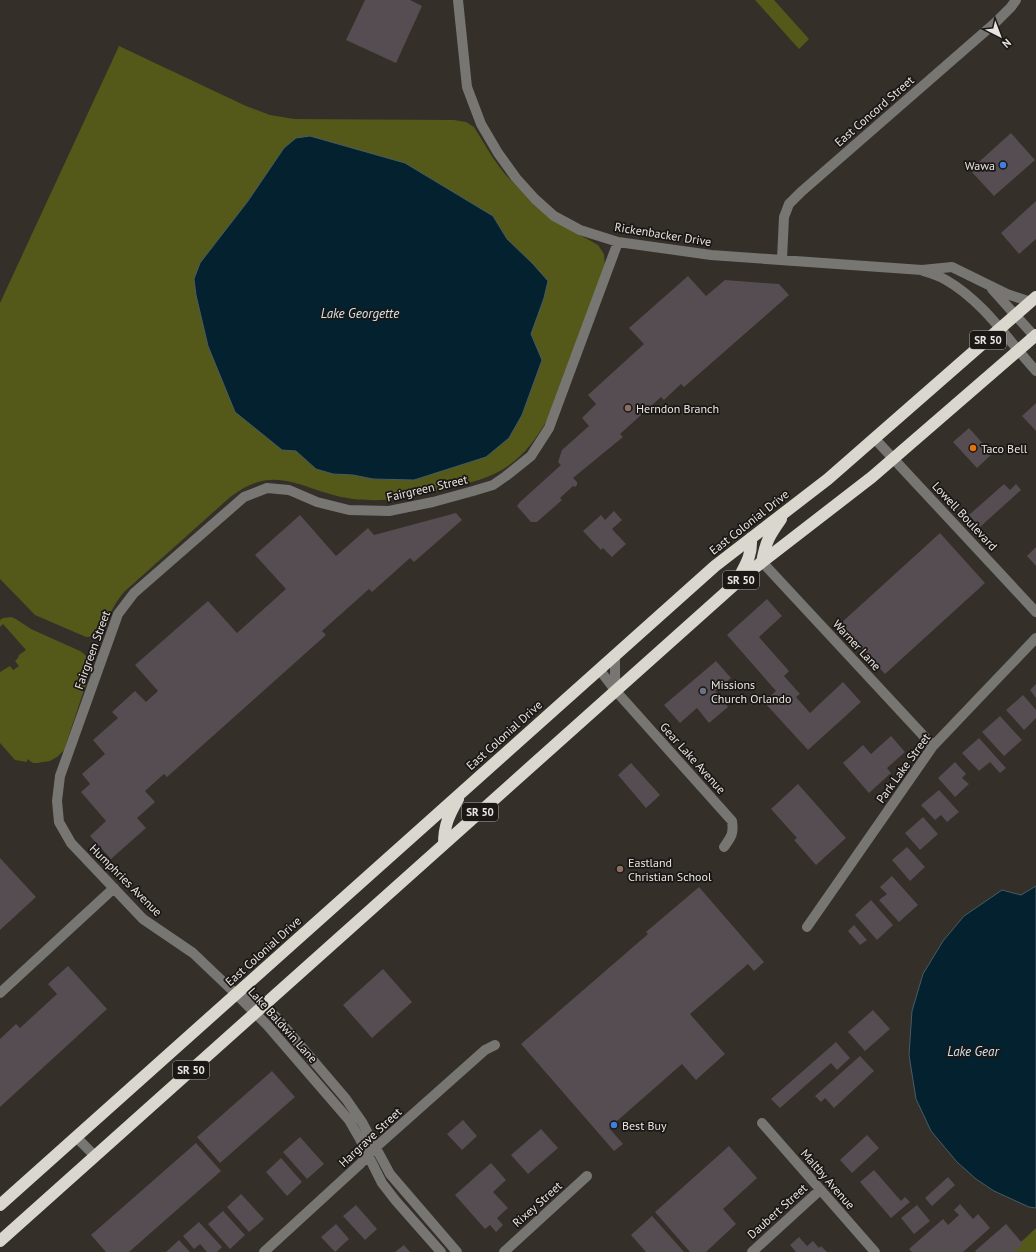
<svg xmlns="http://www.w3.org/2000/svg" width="1036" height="1252" viewBox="0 0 1036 1252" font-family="'PT Sans',sans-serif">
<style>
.green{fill:#545819;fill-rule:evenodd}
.water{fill:#03212f;stroke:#485c64}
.building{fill:#554d51}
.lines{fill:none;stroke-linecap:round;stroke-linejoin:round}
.minor{stroke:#777672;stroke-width:10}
.highway{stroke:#d9d7ce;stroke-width:12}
.shop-dot{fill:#3f7fe0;stroke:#1a1715;stroke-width:1.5}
.education-dot{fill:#8d6e63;stroke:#1a1715;stroke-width:1.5}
.food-dot{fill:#e8710a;stroke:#1a1715;stroke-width:1.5}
.worship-dot{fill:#6b7280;stroke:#1a1715;stroke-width:1.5}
.labels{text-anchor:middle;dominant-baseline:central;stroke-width:3.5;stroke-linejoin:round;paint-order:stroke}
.shield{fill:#1a1715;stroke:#aaa6a4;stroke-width:1}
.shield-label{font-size:11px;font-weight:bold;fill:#e8e4e1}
.street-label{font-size:12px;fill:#e8e4e1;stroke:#1a1715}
.poi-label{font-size:12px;fill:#e8e4e1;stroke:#1a1715;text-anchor:start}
.water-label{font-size:13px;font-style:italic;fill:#cfe4f0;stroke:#1a1715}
</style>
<rect width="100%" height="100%" fill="#342f29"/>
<!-- green -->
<path class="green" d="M755,0H774L809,39L799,49Z
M119,46L246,106L270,115L294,119L454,120L466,122L474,127L493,158L504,173L529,199L564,226L598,245L604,254L605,267L547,420C537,438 525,454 508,466C491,478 469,483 449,488C416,496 388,503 353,499C304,493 276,459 228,499L124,592C120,597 116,602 113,608C106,623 106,637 86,637L35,615L0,579V303ZM284,148L493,216L507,239L533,264L544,298L531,334L542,361L522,415L509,438L486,457L414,480L373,479L353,475L333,474L316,469L296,451L248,201Z
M11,617L16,619L31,629L80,651C89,656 90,663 90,672L64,750L57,757L50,761L37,763H33L27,759V762L15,760L0,743V672L10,666L13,670L19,666L15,661L18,658L19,655L26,650L3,624L0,627V620L3,618Z
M1036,1228V1252H1010Z"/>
<!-- water -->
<path class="water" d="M310,136L405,163L493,216L507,239L533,264L548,281L544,298L531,334L542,360L522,415L509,438L486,457L414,480L373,479L353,475L333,474L316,469L296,451L282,450L235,412L208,346L196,295L194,279L200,263L248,201L284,148L296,138Z
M1036,886V1208L1029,1207L994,1191L976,1179L957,1162L931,1131L916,1099L909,1055L912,1011L923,974L943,941L964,916L1002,890L1021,895Z"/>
<!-- building -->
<path class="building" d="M365,0H410L422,6L396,63L346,40Z
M1011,133L1035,160L994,196L970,170Z
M1036,201V239L1019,254L1001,233Z
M688,276L706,296L725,280L779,284L789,295L684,387L681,384L664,400L661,397L620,434L623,437L573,478L577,482V485L575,487L573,486L560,498L562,500L537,522H531L517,506L520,502L561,465L558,462L562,450L589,426L582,418L596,404L588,395L644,344L629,328Z
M1036,403V431L1022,416Z
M969,428L992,454L977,468L953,442Z
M1004,484L1010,490L1016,484L1021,490L980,527L969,515Z
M614,511L622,520L612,529L626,544L612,557L603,548L601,550L583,531L601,515L605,520Z
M456,513L462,520L414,562L410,558L372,592L369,589L322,631L326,635L167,777L164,774L145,791L155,802L137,818L146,828L111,859L90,836L106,821L81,792L90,784L82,774L105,754L93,740L118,718L112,712L135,691L146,702L158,691L135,665L208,601L237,633L286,589L255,555L300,515L336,556L368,528L374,535Z
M940,533L985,583L885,674L840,624Z
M1036,547V566L1027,556Z
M767,599L782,616L759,637L789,671L784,676L800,694L796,697L810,713L843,682L861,702L808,750L764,702L776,691L727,635Z
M716,661L731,678L715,691L728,707L709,723L697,708L680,723L664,705Z
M1036,684V698L1030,690Z
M1023,695L1036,710V718L1024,730L1006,710Z
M1000,716L1022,740L1004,756L982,732Z
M891,736L905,752L887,768L891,773L869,793L843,763L863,745L871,754Z
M979,738L1006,768L1000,773L990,762L979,771L962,753Z
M955,762L966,774L962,778L969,784L955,797L938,778Z
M631,763L660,795L646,808L618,775Z
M798,784L846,838L816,865L794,840L797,838L771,809Z
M939,790L959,812L947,822L941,815L935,820L921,805Z
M923,817L938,834L920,850L905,833Z
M907,847L925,867L910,881L892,860Z
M0,858L36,897L0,930Z
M892,876L918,905L899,922L879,900L887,894L880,887Z
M699,887L764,962L754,971L748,964L690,1014L725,1054L696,1080L682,1064L609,1128L623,1144L614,1151L521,1044L648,934L646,932Z
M871,900L893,925L877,940L855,915Z
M854,925L867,940L860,945L848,931Z
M68,966L107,1009L0,1107V1039L16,1024L20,1028L57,994L48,984Z
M383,969L412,1002L372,1038L343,1005Z
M873,1010L890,1029L865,1051L848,1032Z
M836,1042L850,1058L837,1070L831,1063L780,1108L771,1099Z
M860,1056L874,1071L834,1108L825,1098L821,1102L815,1096Z
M272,1071L295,1097L220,1163L197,1137Z
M463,1120L477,1136L462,1150L447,1134Z
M541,1129L558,1148L528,1174L511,1155Z
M867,1135L879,1148L852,1173L840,1160Z
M300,1137L324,1164L307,1179L283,1152Z
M196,1143L221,1171L129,1252H106L91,1235Z
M729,1146L757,1178L723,1209L736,1224L706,1252H690L655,1212Z
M281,1158L302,1182L287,1196L266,1172Z
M491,1163L506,1180L493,1192L508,1208L497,1218L503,1225L496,1232L490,1225L485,1229L455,1195Z
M874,1170L901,1201L905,1197L910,1202L891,1218L860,1182Z
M948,1177L955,1185L932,1206L925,1198Z
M241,1194L264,1219L249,1232L227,1207Z
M960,1204L973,1219L978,1214L990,1228L963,1252H912L909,1249L943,1219L948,1225L959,1215L954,1210Z
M356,1205L377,1229L365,1240L343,1216Z
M917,1205L930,1221L914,1234L901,1218Z
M223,1211L245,1235L230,1249L208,1224Z
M652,1216L684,1252H646L631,1235Z
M199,1222L222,1247L217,1252H207L200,1244L194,1249L183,1236Z
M336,1224L349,1239L335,1252L321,1237Z
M1006,1224L1023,1244L1014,1252H976L975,1251Z
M799,1237L807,1246L813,1241L819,1248L821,1246L827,1252H796L790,1245Z
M179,1240L190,1252H166Z
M404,1245L410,1252H395Z"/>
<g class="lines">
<!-- minor -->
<path class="minor" d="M458,0L467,87L481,124L498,153L516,178L535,199L554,216L580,230L618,242L711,255L922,270L952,267L1007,294L1031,302
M782,259L784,217L789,204L801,192L996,22L1011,7L1016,0
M923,271C931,273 939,276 946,280C984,302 1007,339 1036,371
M992,289L1036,338
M875,439L1036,612
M762,562L933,746
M615,655V690
M599,669L615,690L732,821C734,834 731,837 724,847
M807,927L933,746L1036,638
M0,993L114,888
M242,996L264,1006L276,1017L346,1099L362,1122L390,1174L457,1252
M762,1123L875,1252
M76,1137L95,1156
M264,1252L360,1164L376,1147L485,1050L495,1045
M441,1252L396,1201L382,1183L360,1139L349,1120L267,1025L236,994L193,953L143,919L71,843L59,822L57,801L60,776L118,614L134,593L244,497L267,488L289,490L317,502L349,510L389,511L433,502L473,491L493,485L506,476L531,456L549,428L618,242
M504,1252L587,1176
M752,1252L820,1190"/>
<!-- highway -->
<path class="highway" d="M762,562C766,541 769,536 781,519
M738,579C746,564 752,556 751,538
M444,844C444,825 449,815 458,799
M0,1205L715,566L828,479L1036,297
M0,1241L734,585L762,562L872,477L1036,335"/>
</g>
<!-- markers -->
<g class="shop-dot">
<circle cx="1003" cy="165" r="4"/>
<circle cx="614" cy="1125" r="4"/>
</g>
<g class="education-dot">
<circle cx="628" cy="408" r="4"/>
<circle cx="620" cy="869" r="4"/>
</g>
<circle class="food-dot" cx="973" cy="448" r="4"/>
<circle class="worship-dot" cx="703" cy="691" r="4"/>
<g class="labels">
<!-- shield labels -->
<g class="shield">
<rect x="970" y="331" width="36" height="18" rx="3"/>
<rect x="723" y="571" width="36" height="18" rx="3"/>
<rect x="462" y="803" width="36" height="18" rx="3"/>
<rect x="173" y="1061" width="36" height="18" rx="3"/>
</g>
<g class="shield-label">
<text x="988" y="340">SR 50</text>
<text x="741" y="580">SR 50</text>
<text x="480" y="812">SR 50</text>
<text x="191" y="1070">SR 50</text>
</g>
<!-- street labels -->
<g class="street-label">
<text transform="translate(874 111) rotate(-41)">East Concord Street</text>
<text transform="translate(663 234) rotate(9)">Rickenbacker Drive</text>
<text transform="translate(427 488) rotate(-13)">Fairgreen Street</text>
<text transform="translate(965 516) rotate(47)">Lowell Boulevard</text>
<text transform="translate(749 522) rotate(-38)">East Colonial Drive</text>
<text transform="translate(857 645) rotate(47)">Warner Lane</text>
<text transform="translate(92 650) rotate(-70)">Fairgreen Street</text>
<text transform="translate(504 735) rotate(-42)">East Colonial Drive</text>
<text transform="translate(693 758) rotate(48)">Gear Lake Avenue</text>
<text transform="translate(903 768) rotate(-54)">Park Lake Street</text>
<text transform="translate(126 880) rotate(45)">Humphries Avenue</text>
<text transform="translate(263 951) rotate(-42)">East Colonial Drive</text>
<text transform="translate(283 1025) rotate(48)">Lake Baldwin Lane</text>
<text transform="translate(370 1137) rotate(-43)">Hargrave Street</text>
<text transform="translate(828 1179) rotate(49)">Maltby Avenue</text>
<text transform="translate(537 1204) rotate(-42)">Rixey Street</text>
<text transform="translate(777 1211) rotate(-42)">Daubert Street</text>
</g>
<!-- poi labels -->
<g class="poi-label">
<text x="995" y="165" text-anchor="end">Wawa</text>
<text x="636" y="408">Herndon Branch</text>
<text x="981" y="448">Taco Bell</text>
<text x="711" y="684">Missions<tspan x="711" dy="14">Church Orlando</tspan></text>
<text x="628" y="862">Eastland<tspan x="628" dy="14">Christian School</tspan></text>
<text x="622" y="1125">Best Buy</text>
</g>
<!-- water labels -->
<g class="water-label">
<text x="360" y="313">Lake Georgette</text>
<text x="973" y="1051">Lake Gear</text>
</g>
</g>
<!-- north arrow -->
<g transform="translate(1000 36) rotate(138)" stroke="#1a1715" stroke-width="3" paint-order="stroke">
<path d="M0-3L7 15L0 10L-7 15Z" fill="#e8e4e1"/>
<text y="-6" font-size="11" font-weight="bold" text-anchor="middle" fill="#e8e4e1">N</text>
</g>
</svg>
